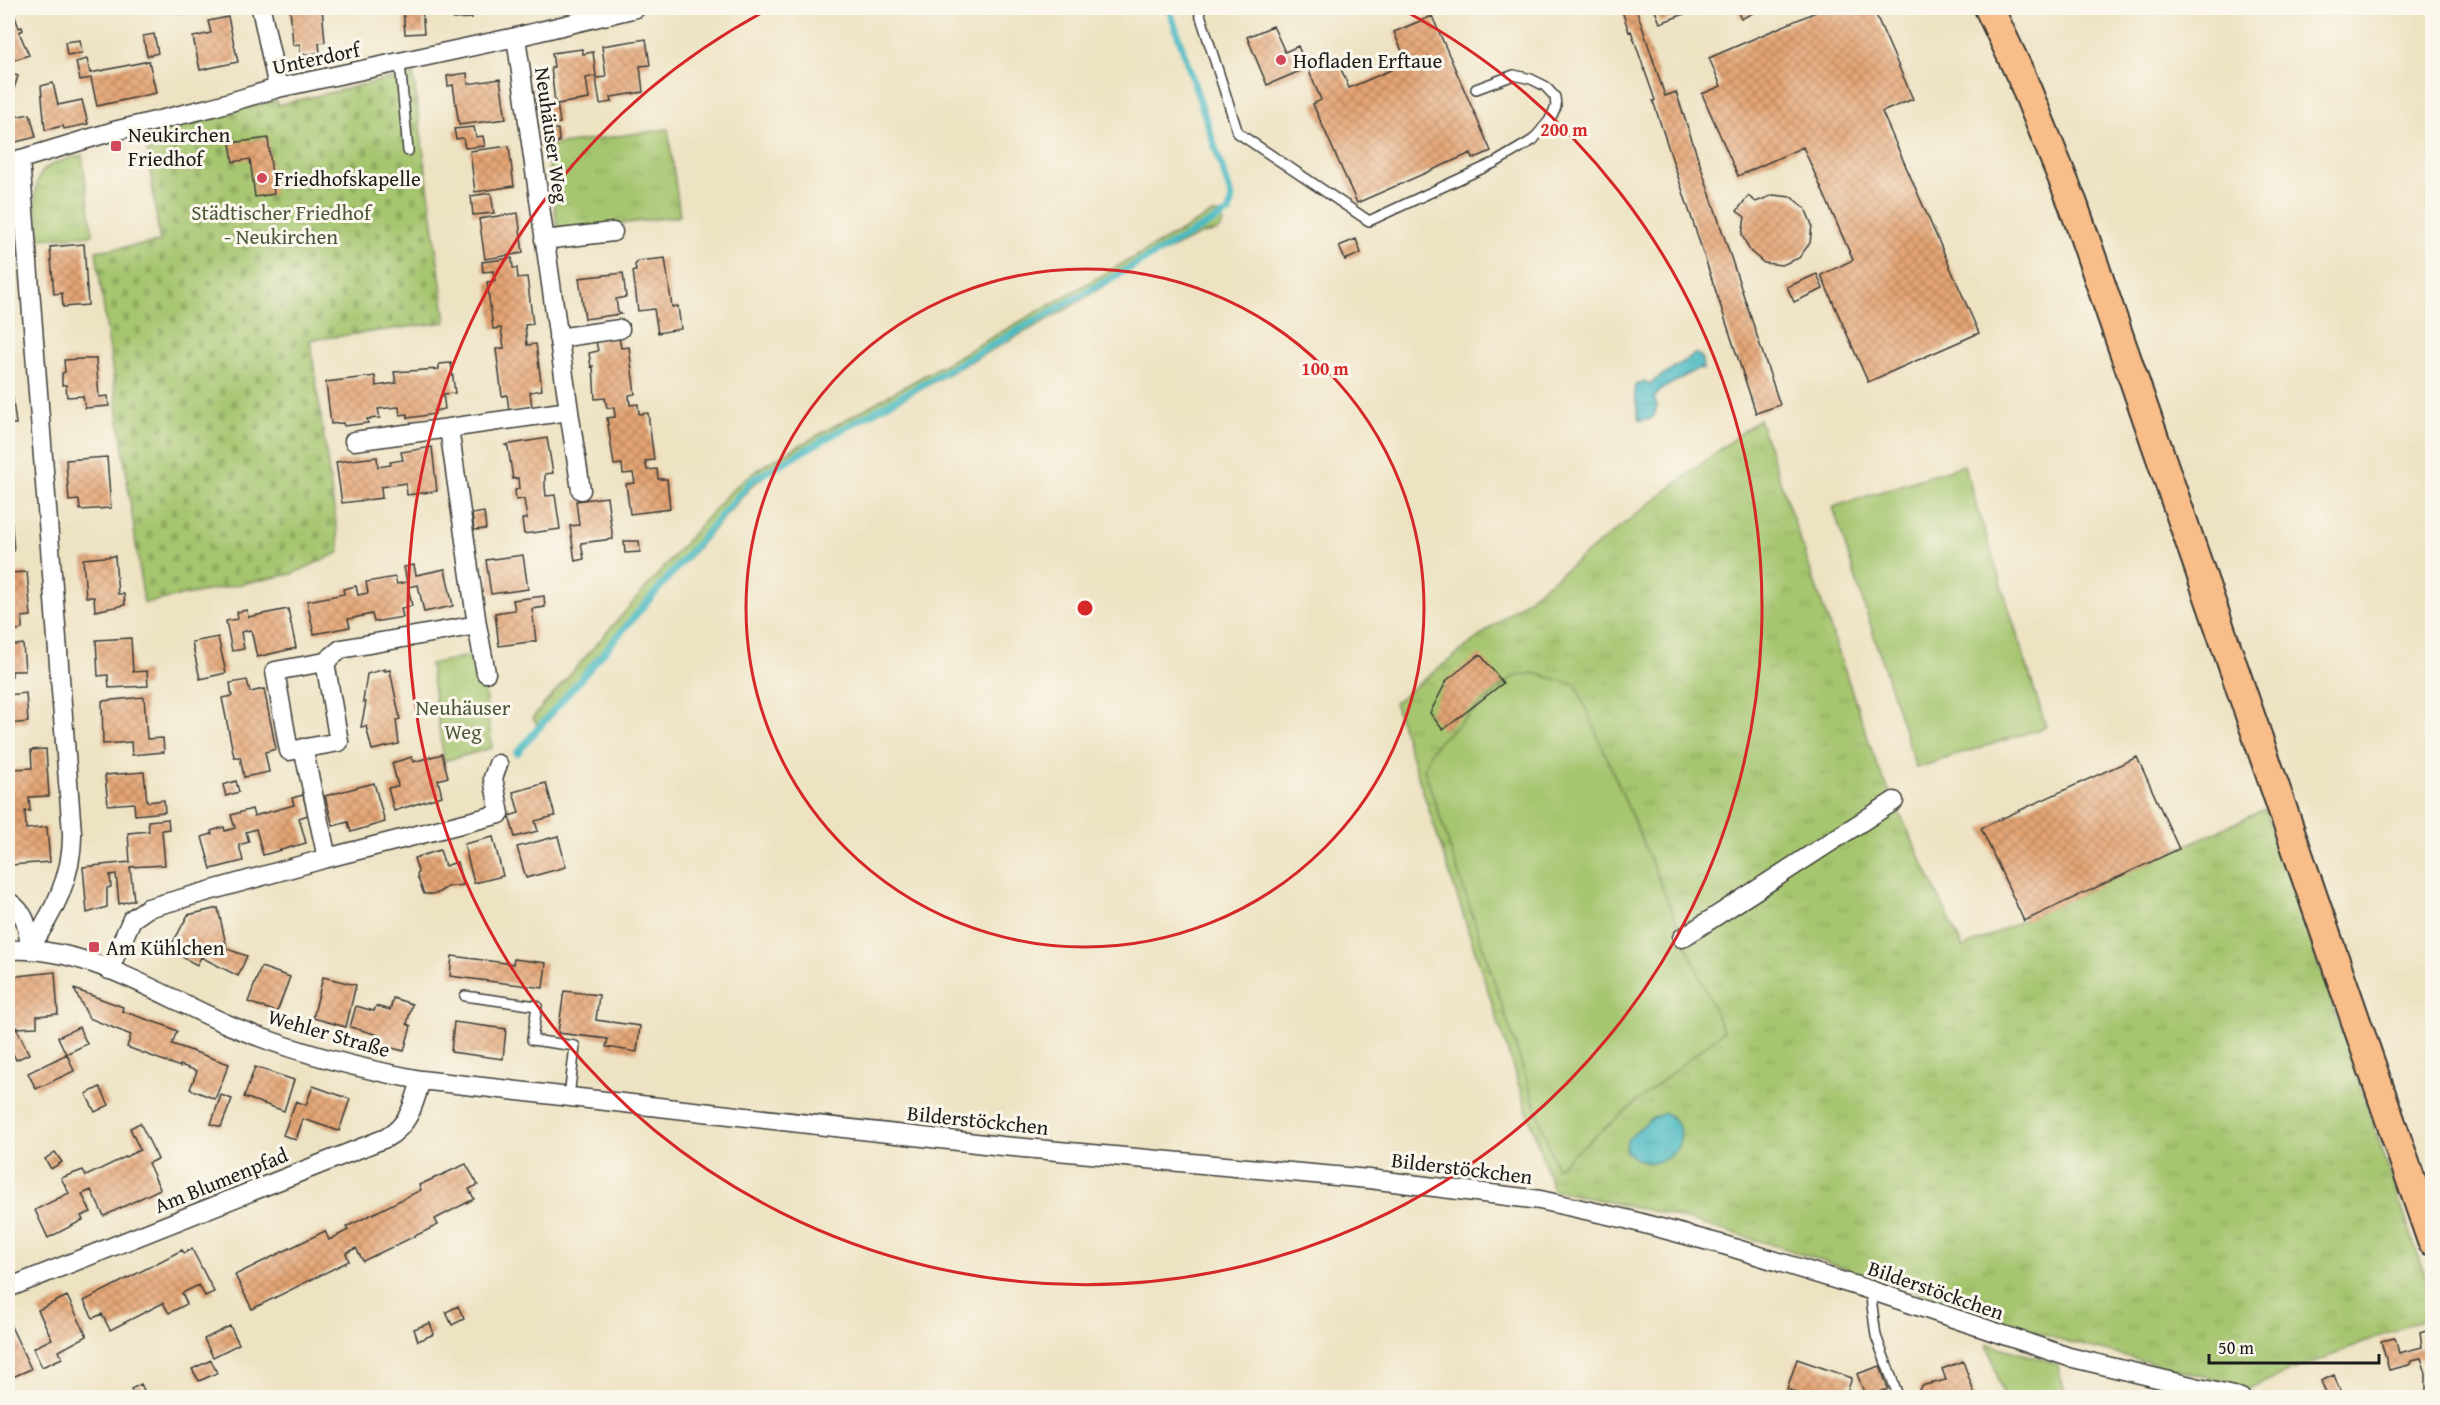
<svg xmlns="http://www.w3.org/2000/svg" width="2440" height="1405" viewBox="0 0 2440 1405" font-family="'Gentium Book Plus',serif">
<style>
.grass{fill:url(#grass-tufts);stroke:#607045;stroke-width:1.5}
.cemetery{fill:url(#cemetery-stones);stroke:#607045;stroke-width:1.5}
.green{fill:#a5c56e;stroke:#607045;stroke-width:1.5}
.water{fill:url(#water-ripples);stroke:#346b6f;stroke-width:1.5}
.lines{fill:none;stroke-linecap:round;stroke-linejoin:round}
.stream{stroke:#4bbac2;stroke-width:7}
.building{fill:url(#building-cross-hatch)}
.lane-casing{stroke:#3b3a35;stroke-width:12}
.street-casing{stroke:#3b3a35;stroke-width:21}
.primary-casing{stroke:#3b3a35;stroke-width:32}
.lane{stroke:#fff;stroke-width:9}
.street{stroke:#fff;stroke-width:18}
.primary{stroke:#f8bd88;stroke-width:28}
.ring{fill:none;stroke:#d62828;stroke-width:3}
.poi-dot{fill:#d1495b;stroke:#fbf7ec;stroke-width:2}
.labels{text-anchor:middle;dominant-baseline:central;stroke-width:6;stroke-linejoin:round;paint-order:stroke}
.street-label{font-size:21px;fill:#1c1c1c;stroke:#fbf7ec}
.poi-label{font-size:21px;fill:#1c1c1c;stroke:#fbf7ec;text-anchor:start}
.park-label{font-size:21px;fill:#4c5739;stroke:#fbf7ec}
.centre{fill:#d62828;stroke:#fbf7ec;stroke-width:3}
.ring-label{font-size:18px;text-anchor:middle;font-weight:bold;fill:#d62828;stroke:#fbf7ec;stroke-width:6;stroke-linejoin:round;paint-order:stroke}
</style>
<defs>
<pattern id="grass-tufts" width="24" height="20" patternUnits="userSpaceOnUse" patternTransform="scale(1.5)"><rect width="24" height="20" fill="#a5c56e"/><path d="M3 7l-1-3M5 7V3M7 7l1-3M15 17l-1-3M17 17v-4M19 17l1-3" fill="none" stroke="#8da95f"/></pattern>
<pattern id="cemetery-stones" width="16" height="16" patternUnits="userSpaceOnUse" patternTransform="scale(1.5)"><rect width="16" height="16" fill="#a5c56e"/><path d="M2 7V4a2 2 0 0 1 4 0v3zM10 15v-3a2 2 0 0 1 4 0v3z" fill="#8da95f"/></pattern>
<pattern id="water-ripples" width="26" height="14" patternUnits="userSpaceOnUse" patternTransform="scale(1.5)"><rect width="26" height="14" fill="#4bbac2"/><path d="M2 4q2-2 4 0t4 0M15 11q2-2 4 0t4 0" fill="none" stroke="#419fa6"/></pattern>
<pattern id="building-cross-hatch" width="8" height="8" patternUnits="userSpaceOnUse" patternTransform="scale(1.5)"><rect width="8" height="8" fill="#e5a473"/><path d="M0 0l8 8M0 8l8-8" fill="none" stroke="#b9855e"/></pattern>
</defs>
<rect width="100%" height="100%" fill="#fbf7ec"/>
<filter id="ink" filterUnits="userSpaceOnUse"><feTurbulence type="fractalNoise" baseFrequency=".0167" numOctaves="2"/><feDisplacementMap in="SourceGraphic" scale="12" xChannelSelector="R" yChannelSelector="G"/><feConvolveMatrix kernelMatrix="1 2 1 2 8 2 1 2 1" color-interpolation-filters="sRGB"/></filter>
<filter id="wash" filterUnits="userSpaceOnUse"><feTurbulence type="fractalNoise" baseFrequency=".008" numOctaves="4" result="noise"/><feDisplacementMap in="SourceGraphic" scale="24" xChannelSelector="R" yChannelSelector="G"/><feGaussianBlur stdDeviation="1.35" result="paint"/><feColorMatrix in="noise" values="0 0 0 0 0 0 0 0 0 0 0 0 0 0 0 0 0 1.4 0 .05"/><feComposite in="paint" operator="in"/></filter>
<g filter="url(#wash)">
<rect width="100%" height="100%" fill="#ede2c2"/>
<!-- grass -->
<path class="grass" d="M668,129L680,216L558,232L546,146Z
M82,155L93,235L40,239C38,217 26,178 51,165C60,160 72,158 82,155Z
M1211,214H1220L1223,221L1221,228L1215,232L1202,234L1134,267L1067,309L771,471L752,486L539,729L533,717L725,497L744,479L765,465Z
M1759,419L1877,765L1963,948L2265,809L2432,1295V1316L2249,1388L2054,1338L1780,1247L1666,1214L1553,1190L1394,703Z"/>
<!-- cemetery -->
<path class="cemetery" d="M413,73L446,322L310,340L340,552L292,574L144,603L96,251L160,242L145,134L276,100L278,105Z"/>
<!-- green -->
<path class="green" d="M1964,465L2046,727L1916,768L1833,507Z
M480,654L492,748L444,761L430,664Z
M1534,673L1576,685L1723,1031L1556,1168L1424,769L1431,751L1438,742L1513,677Z
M1987,1344L2056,1363L2067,1397H2004Z"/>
<!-- water -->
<path class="water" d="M1696,353L1702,358L1703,370L1699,368L1659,391L1654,399L1657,406L1654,416L1649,420H1639L1634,389L1636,384L1645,381L1649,384Z
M1665,1113C1704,1134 1662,1184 1626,1152L1627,1140L1650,1119Z"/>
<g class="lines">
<!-- stream -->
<path class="stream" d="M1169,8L1232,198L1229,212
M517,753L752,480L1224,215"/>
</g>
<g id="blocks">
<!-- building -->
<path class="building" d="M8,8H12L19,28L22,27L23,30L19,32L29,55L8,62Z
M179,8H207V9L181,14Z
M290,8H322L325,42L319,43L320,53L300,55V44L293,45Z
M403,8H422L424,33L405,34Z
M453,8H471L472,18L453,19Z
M1621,8H1636L1665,96L1676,92L1780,405L1756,413L1653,101L1655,100L1631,31L1629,32Z
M1654,8H1692L1693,11L1660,23Z
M1736,8H1758L1759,10L1741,19Z
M1825,8H1873L1913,99L1882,112L1979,333L1868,382L1821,275L1853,260L1803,147L1738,176L1702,94L1721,86L1709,58Z
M1432,16L1491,151L1473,159L1471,153L1357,203L1313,104L1321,100L1309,71L1337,59L1349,88L1407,63L1394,32Z
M228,17L238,62L200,70L193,37L211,33L208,21Z
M1273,26L1285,52L1298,46L1307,68L1267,85L1247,37Z
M154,34L158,53L147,56L143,36Z
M646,39L650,65L640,66L643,92L611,97L612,102L600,104L596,78L606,77L602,46Z
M80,40L82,53L67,55L65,42Z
M582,49L583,54L593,52L596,76L586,78L589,99L557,104L560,123L545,125L542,105L555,103L551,67H554L552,53Z
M87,59L90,73L149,61L156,93L97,106L91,78L80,80L76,62Z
M9,73L18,76L8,107V77Z
M467,73L468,84L500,79L506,119L459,125L453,85L448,86L447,76Z
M53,83L58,105L82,100L88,124L64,129L63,126L45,130L41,86Z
M30,114L36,137L8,144V118Z
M474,127L476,137L483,136L485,146L465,148L463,138L456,139L454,129Z
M558,129L559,142L549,144L547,130Z
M268,138L274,194L255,197L250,159L233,162L230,143Z
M509,146L514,186L475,192L470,151Z
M491,193L494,213L473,215L471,196Z
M1773,195L1791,197L1805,208L1812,225L1810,243L1799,258L1782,265L1764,263L1750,251L1742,235L1745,217L1737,211L1748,196L1756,202Z
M518,213L523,253L485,259L479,219Z
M1356,239L1361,253L1345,260L1339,246Z
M84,244L88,305L63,307L62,293L54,294L50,247Z
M512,258L513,268H517L518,278L527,277L533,324L525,325L527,345L536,344L542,390L530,392L532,407L509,411L507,395L502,396L496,349L504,348L501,328L493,329L487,282L495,281L493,271L483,272L482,262Z
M665,258L672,307L678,306L681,329L658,333L654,309L638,311L633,271H636L635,265L638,261Z
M623,273L626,297L616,299L618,312L621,314L585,319L579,278Z
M1817,274L1823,289L1794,302L1787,287Z
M619,338L621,348L629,347L635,394L629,395L630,405L638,404L639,414L648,413L654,460L645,461L647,470L657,469L658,479H667L670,509L630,514L626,484L635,483L633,473L623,474L622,464L614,465L607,418L615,417L614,407L607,408L605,398L595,399L593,366L591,367L589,353L598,351L596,341Z
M81,359H96L99,397L108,396L109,406L85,408L83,396L67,397L66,385H62V373L65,372L64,360Z
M451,363L455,393L443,394L445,409L434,411L435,414L408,418L407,414L400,415L399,407L378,409L380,418L367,419L368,423L344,426L343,423L331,424L326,382L375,376L376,386L396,383L394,372L439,369V364Z
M12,393L16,424H8V394Z
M547,438L553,473L545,474V486L546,496L555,495L560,529L524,534L522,519H527L524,499L516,500L515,490L519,489L518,478L513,479L508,447L505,445Z
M432,447L437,491L407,495L406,483L381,487L382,498L342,503L336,462L377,457L378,467L391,465L390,462L403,460L401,452Z
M107,457L111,508L80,510L79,500L69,501L66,460Z
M607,497L613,539L581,543L584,559L575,561L570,526L579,525L576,501Z
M484,512L486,529L474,530L472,514Z
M8,516H11L14,551L8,552Z
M624,541H639L640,552L625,553Z
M523,555L528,589L491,594L486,560Z
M115,556L118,594H124L125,605L95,611L94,597H86L83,559Z
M414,565L416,575L445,569L453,606L424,612L418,585L408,587L412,606L401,608L403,617L374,622L372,614L348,619L350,627L314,634L307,601L344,594L343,589L356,586L358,595L368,593L366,582L395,577L397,584L407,582L404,567Z
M27,572L31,616L22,617V629L8,632V573Z
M544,596L545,607L532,609L536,641L499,646L495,613L515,610L513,600Z
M288,609L296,648L257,657L251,630L241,632L244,649L232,651L226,621L238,619L237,612L247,610L248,617Z
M218,637L226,673L200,679L192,642Z
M131,638L133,672L147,671L148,686L109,688L108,675L98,676L96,640Z
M23,644L25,671H12V676H8V646Z
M1480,654L1503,683L1443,730L1430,713L1447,680Z
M385,669V671L390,670L400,719L396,720L399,744L372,750L366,726L361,727L366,702H363L367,674Z
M247,680L250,692L264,689L276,749L265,752L269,772L244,777L240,757H234L222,698L232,696L230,683Z
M26,693L28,722L8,724V695Z
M144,697L147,739L163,738L164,752L132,755L131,742L103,744L102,701Z
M46,749L49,796L29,797L30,811H25L26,829L47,827L50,862L10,865L8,773H12V769L32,768L31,750Z
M442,754L448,777L438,780L442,796L394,811L388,788L398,786L392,763L412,757L413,762Z
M2137,757L2179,849L2024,921L1981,828Z
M144,772L147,802L164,800L165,812L135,815L134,803L108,805L105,775Z
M236,781L239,792L226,796L223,785Z
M374,783L385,822L351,832L348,822L333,826L325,796Z
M546,783L555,816L535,821L538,831L515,837L509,816L519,813L513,792Z
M303,795L308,815L299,818L306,843L263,855L256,829L246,832L249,842L239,845L243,861L211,869L202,837L212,834L211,831L224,827L225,831L235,828L231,815L252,809L254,816L294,805L292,798Z
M168,819L169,829L162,830L165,865L130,867L134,900L119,904L116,874L110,875L111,887L107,888V907L87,913L83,867L130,862L128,833L149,831L148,821Z
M558,836L566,867L526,878L517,847Z
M493,837L503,876L474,883L464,844Z
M440,850L445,866L457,862L463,885L447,887L436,894H424L417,876L418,871L414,858Z
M218,908L227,949L247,956L238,976L201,957L197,965L169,950L188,915Z
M452,956L513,964L514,959L546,963L543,988L450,976Z
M261,967L290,977L277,1012L248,1002Z
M55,972L58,1014L37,1016V1027L16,1028L8,1015V977Z
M323,977L356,985L346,1027L313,1018Z
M74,989L123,1007L122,1011L166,1026L177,1031L172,1044L229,1064L215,1099L190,1089L197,1071L180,1065V1067L127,1047L131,1035L89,1018Z
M564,991L599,995L596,1020L640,1026L637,1052L606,1047L608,1039L558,1033Z
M393,998L412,1004L407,1024L411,1026L404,1051L380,1045L382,1036L350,1027L356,1006L374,1011L376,1006L390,1010Z
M454,1022L506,1029L503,1059L451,1052Z
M79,1027L87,1044L66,1054L58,1037Z
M17,1029L29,1054L16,1060L8,1042V1034Z
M67,1054L74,1071L36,1089L28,1073Z
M255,1067L294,1080L284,1111L244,1097Z
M313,1086L350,1099L339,1131L303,1119L296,1140L283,1135L296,1101L306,1105Z
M100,1087L109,1105L95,1112L86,1094Z
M221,1095L232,1099L221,1127L211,1124Z
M140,1123L158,1159L148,1163L160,1189L104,1216L91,1190L82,1194L91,1212L81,1216L83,1220L48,1238L35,1210L69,1193L61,1178L83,1170L86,1176L140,1150L130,1128Z
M55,1152L62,1162L51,1169L45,1159Z
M466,1164L478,1185L469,1189L474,1199L435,1219L438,1225L363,1261L356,1248L346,1253L349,1261L252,1309L235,1275L325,1231L329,1240L337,1236L348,1230L346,1227L421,1190L419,1185Z
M192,1249L214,1292L205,1296L199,1285L182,1293L187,1304L169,1313L163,1303L110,1330L102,1314L93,1318L84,1301L182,1250L184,1253Z
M67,1296L87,1336L59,1351L62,1358L42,1367L33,1348L52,1339L38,1310Z
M458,1306L464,1319L452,1325L446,1312Z
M8,1320L31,1369L8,1379Z
M430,1323L434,1334L418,1341L414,1329Z
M230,1326L239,1344L213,1357L204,1339Z
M2432,1329V1398H2426V1373L2421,1358L2412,1360L2409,1365L2389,1370L2381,1341L2395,1338L2399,1353L2422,1347L2420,1333Z
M1797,1359L1852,1378L1845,1398H1810L1787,1389Z
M211,1360L217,1373L199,1381L192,1369Z
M1963,1361L1976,1398H1922L1919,1390L1921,1386L1946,1380L1942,1369Z
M1880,1366L1888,1389L1866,1397L1857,1374Z
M2334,1375L2341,1393L2328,1398L2321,1381Z
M141,1384L147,1397L135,1398L131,1389Z"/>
</g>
</g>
<g filter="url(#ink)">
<use href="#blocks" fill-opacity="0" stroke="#3b3a35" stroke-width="1.5"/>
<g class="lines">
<defs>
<path id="lane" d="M1198,8L1238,133L1369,221L1496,162L1533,140L1549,121L1556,107L1555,97L1545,86L1531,79L1514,75L1476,89
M400,63L408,151
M465,996L537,1006L532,1040L575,1046L569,1097
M1870,1290L1876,1336L1899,1398"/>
<path id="street" d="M261,8L278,88
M20,159L72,833C73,877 53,912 30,948
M8,163L114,131L213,107L278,88L516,37L636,8
M544,240L613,232
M558,338L620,329
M569,411L581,490
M354,441L449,428
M477,625L486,673
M325,662L339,742L289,751L275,671L325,662L341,649L477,625L449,428L569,411L516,37
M303,748L327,858
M8,901C28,915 27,926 30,948
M1682,938L1894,801
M8,950C87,945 159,995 229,1025C291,1051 355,1068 421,1080L1002,1146L1369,1179L1540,1200L1626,1219L1724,1245L1870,1290L2069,1357L2241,1398
M109,970L132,919L148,908L327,858L500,814L493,778L498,764
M8,1288L386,1138C409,1125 414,1104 421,1080"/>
<path id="primary" d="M1989,8L2022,78L2073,204L2432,1241"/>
</defs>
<!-- lane casing -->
<use href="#lane" class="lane-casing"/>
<!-- street casing -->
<use href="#street" class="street-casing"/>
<!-- primary casing -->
<use href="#primary" class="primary-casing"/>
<!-- lane -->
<use href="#lane" class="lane"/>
<!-- street -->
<use href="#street" class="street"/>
<!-- primary -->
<use href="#primary" class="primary"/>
</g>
</g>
<!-- distance rings -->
<g class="ring">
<circle cx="1085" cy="608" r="339"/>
<path d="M1403 10A677 677 0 1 1 767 10"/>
</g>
<!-- markers -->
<g class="poi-dot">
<circle cx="1281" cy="60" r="6"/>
<rect x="110" y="140" width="12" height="12" rx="3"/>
<circle cx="262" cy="178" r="6"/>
<rect x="88" y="941" width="12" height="12" rx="3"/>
</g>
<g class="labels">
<!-- street labels -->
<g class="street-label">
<text transform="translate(316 58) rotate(-12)">Unterdorf</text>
<text transform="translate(552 135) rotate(82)">Neuhäuser Weg</text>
<text transform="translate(329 1033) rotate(16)">Wehler Straße</text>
<text transform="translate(978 1120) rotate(6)">Bilderstöckchen</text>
<text transform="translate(1462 1168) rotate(7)">Bilderstöckchen</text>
<text transform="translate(221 1180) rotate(-22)">Am Blumenpfad</text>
<text transform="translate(1936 1290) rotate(19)">Bilderstöckchen</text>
</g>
<!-- poi labels -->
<g class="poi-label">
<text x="1293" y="60">Hofladen Erftaue</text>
<text x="128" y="134">Neukirchen<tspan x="128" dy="24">Friedhof</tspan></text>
<text x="274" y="178">Friedhofskapelle</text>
<text x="106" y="947">Am Kühlchen</text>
</g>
<!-- park labels -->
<g class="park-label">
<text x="281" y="212">Städtischer Friedhof<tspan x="281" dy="24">- Neukirchen</tspan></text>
<text x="463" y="707">Neuhäuser<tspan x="463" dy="24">Weg</tspan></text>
</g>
</g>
<circle cx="1085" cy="608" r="9" class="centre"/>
<g class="ring-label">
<text x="1564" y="136">200 m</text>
<text x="1325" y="375">100 m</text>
</g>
<!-- margin -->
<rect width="2440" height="1405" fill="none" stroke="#fbf7ec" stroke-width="30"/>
<!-- scale -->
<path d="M2209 1354v9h170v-9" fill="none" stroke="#1c1c1c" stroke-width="3"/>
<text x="2218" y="1354" font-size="18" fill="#1c1c1c" stroke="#fbf7ec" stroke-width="4.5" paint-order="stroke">50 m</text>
</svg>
